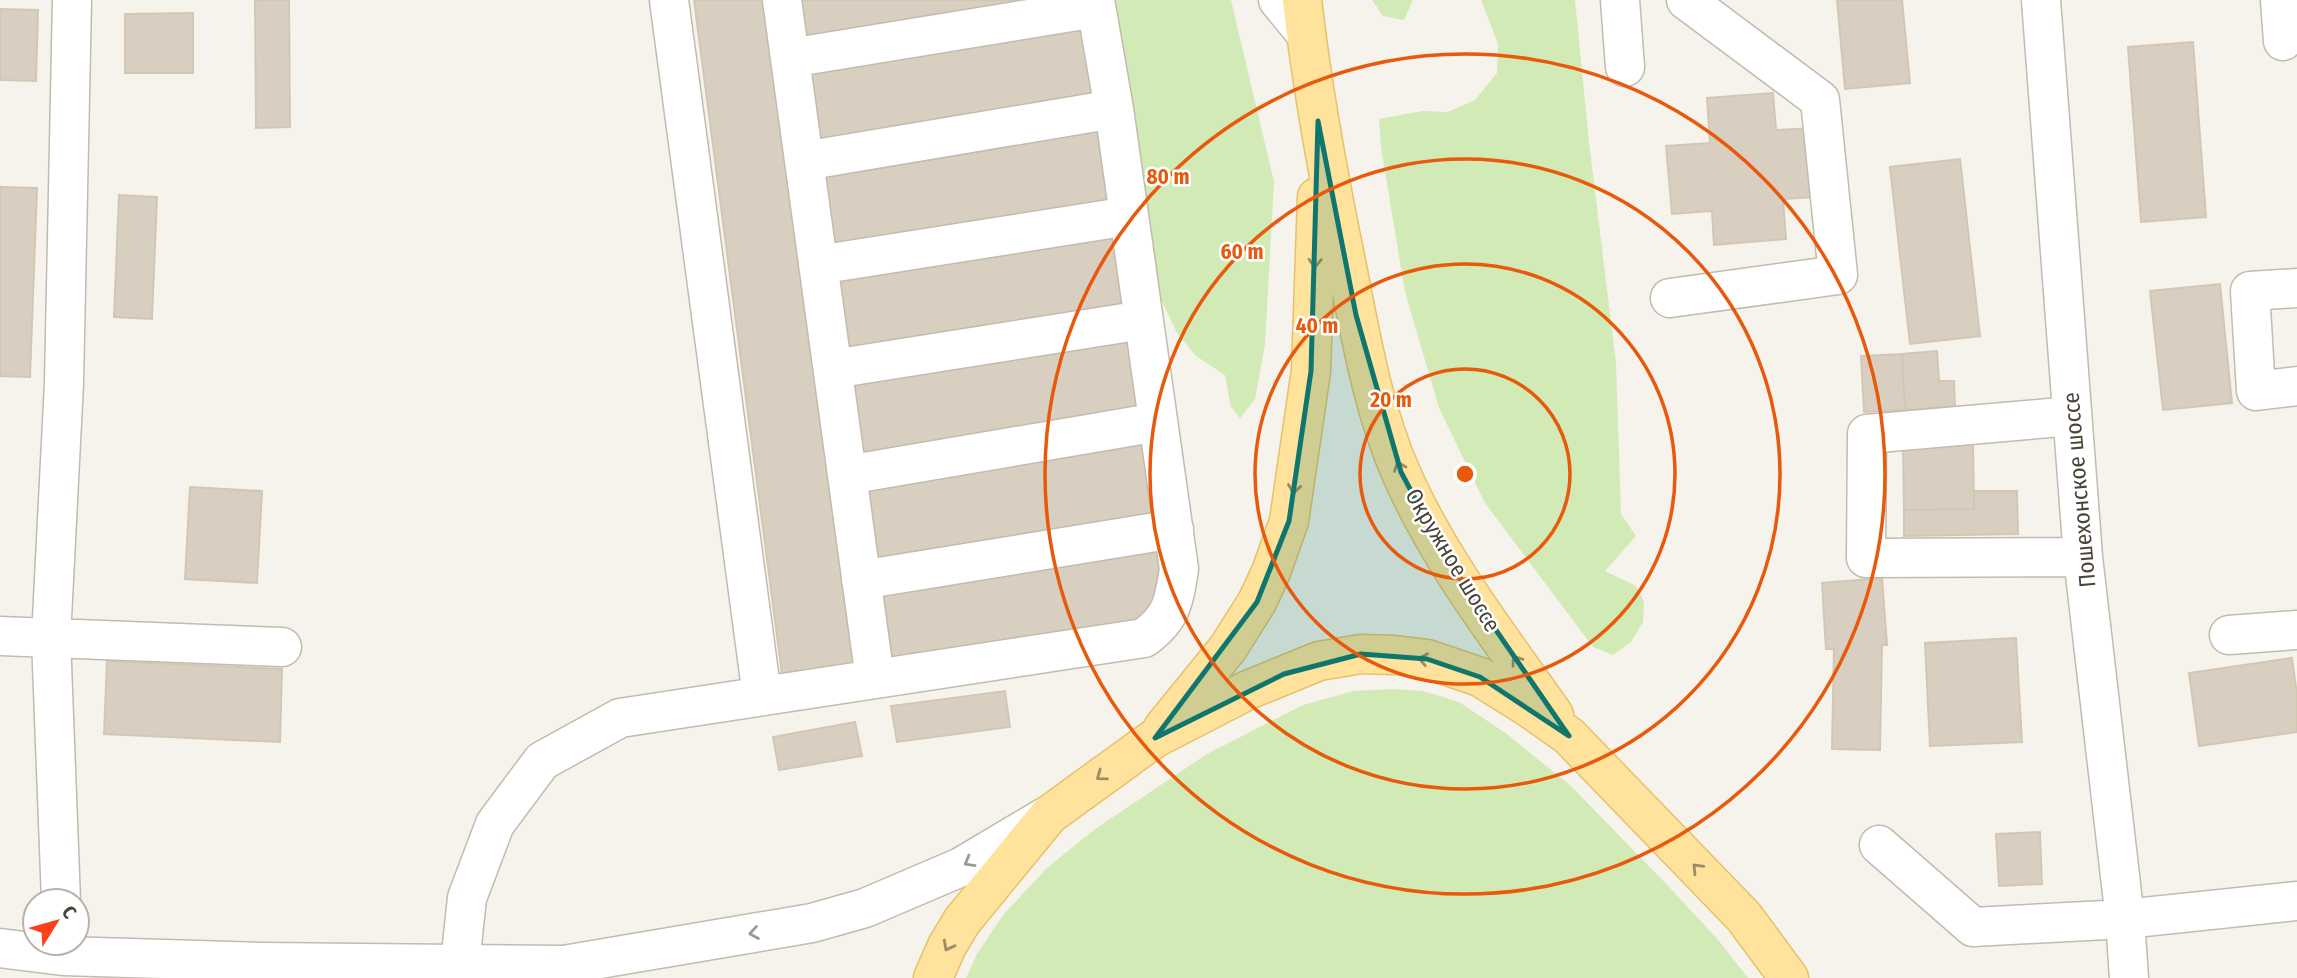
<svg xmlns="http://www.w3.org/2000/svg" width="2297" height="978" viewBox="0 0 2297 978" font-family="'Fira Sans Condensed',sans-serif">
<style>
.green{fill:#d2eab5}
.building{fill:#d8cfc1;stroke:#d3c7b4;stroke-width:2}
.lines{fill:none;stroke-linecap:round;stroke-linejoin:round}
.minor-casing{stroke:#c2bbae;stroke-width:41}
.major-casing{stroke:#e6c16a;stroke-width:41}
.minor{stroke:#fff;stroke-width:38}
.major{stroke:#ffe39c;stroke-width:38}
.oneway{stroke:#9c8c66}
.oneway2{stroke:#9c9892}
.marked{fill:#0f766e;fill-opacity:0.2;stroke:#0f766e;stroke-width:5;stroke-linejoin:round}
.ring{fill:none;stroke:#e8590c;stroke-width:3.5}
.labels{text-anchor:middle;dominant-baseline:central;stroke-width:5;stroke-linejoin:round;paint-order:stroke}
.street-label{font-size:23px;fill:#4b4439;stroke:#fff}
.centre{fill:#e8590c;stroke:#fff;stroke-width:3.5}
.ring-label{font-size:21px;text-anchor:middle;font-weight:bold;fill:#e8590c;stroke:#fff;stroke-width:5;stroke-linejoin:round;paint-order:stroke}
</style>
<rect width="100%" height="100%" fill="#f6f3ec"/>
<!-- green -->
<path class="green" d="M1115,0H1231L1274,182L1265,344L1255,399L1240,418L1231,407L1225,375L1196,356L1177,333L1160,297Z
M1372,0H1413L1404,20L1383,16Z
M1481,0H1575L1589,142L1616,363L1621,514L1636,536L1605,571L1636,586L1644,602L1643,622L1631,642L1613,655L1593,647L1485,503L1439,408L1405,292L1381,147L1379,119L1422,111L1448,112L1475,100L1497,73L1498,44Z
M1392,689L1423,691L1459,702L1507,734L1571,786L1673,891L1719,941L1748,978H966L977,954L1003,915L1047,868L1095,829L1207,754L1303,705L1353,691Z"/>
<!-- building -->
<path class="building" d="M255,0H289L290,127L256,128Z
M694,0H768L855,664L782,674Z
M799,0H1056L805,40Z
M1837,0H1902L1910,83L1845,89Z
M0,9L38,10L36,81L0,80Z
M193,13V73H125V14Z
M1085,24L1097,95L818,143L806,73Z
M2193,42L2206,217L2141,222L2128,47Z
M1773,93L1776,130L1811,128L1817,197L1783,199L1786,239L1714,245L1712,211L1672,214L1666,146L1710,143L1707,98Z
M1105,129L1116,200L832,246L820,176Z
M1960,159L1980,336L1910,344L1890,167Z
M0,187L37,188L30,377L0,376Z
M119,195L157,197L152,319L114,317Z
M1117,236L1129,307L844,353L832,282Z
M2220,284L2232,403L2163,410L2150,291Z
M1131,335L1143,409L856,456L844,383Z
M1937,351L1939,381H1954L1955,406L1905,410L1902,354Z
M1902,354L1905,410L1864,412L1861,356Z
M1145,440L1158,515L876,564L863,489Z
M1973,444L1974,509L1904,510L1903,445Z
M190,487L262,491L257,583L185,579Z
M1974,491H2017L2018,534L1904,536V510L1974,509Z
M1160,547L1167,584L1154,620L893,662L881,592Z
M1882,578L1887,645H1882L1880,750L1832,749L1834,649H1826L1822,583Z
M2016,638L2022,742L1930,746L1925,643Z
M2292,658L2297,695V732L2199,746L2189,673Z
M107,661L282,669L280,742L104,734Z
M1005,691L1010,727L897,742L891,706Z
M855,722L862,756L779,770L773,737Z
M2040,832L2042,884L1999,886L1996,834Z"/>
<g class="lines">
<defs>
<path id="minor" d="M669,0L762,696
M782,0L875,679
M1278,0L1306,34
M1620,0L1625,67
M2041,0L2083,557L2125,919L2129,978
M2280,0L2283,41
M790,58L1096,8
M804,161L1114,109
M818,265L1129,216
M2297,288L2250,291L2256,391L2297,386
M1670,298L1838,275L1820,100L1686,0
M833,369L1143,320
M2072,416L1867,434L1866,558L2083,557
M847,475L1158,422
M861,580L1174,529
M2229,635L2297,630
M0,636L282,647
M1879,845L1973,927L2125,919L2297,901
M61,901L51,638L64,383L72,0
M0,948L63,956L262,962L564,965L812,923L865,908L961,867L1047,816
M460,964L467,898L495,824L542,761L620,718L1144,638C1172,618 1174,601 1179,569L1114,109L1095,0"/>
<path id="major" d="M1302,0C1312,88 1328,175 1346,262C1360,332 1372,407 1401,473C1439,560 1500,638 1554,715
M1163,728L1228,648L1257,602L1271,572L1289,521L1311,371L1317,197
M933,978L947,946L962,921L1049,815L1155,738L1248,690L1319,661L1361,654L1395,655L1427,659L1480,677L1525,705L1569,736L1744,917L1789,978"/>
</defs>
<!-- minor casing -->
<use href="#minor" class="minor-casing"/>
<!-- major casing -->
<use href="#major" class="major-casing"/>
<!-- minor -->
<use href="#minor" class="minor"/>
<!-- major -->
<use href="#major" class="major"/>
</g>
<!-- one-way arrows -->
<defs><path id="oneway-chevron" d="M-2-3.5L2.5 0L-2 3.5" fill="none" stroke-width="1.6" stroke-linecap="round" stroke-linejoin="round" transform="scale(1.75)"/></defs>
<g class="oneway">
<use href="#oneway-chevron" transform="translate(1315 263) rotate(92)"/>
<use href="#oneway-chevron" transform="translate(1399 466) rotate(-111)"/>
<use href="#oneway-chevron" transform="translate(1294 489) rotate(99)"/>
<use href="#oneway-chevron" transform="translate(1423 659) rotate(-169)"/>
<use href="#oneway-chevron" transform="translate(1516 660) rotate(-125)"/>
<use href="#oneway-chevron" transform="translate(1101 776) rotate(144)"/>
<use href="#oneway-chevron" transform="translate(1697 868) rotate(-134)"/>
<use href="#oneway-chevron" transform="translate(948 946) rotate(118)"/>
</g>
<g class="oneway2">
<use href="#oneway-chevron" transform="translate(969 862) rotate(150)"/>
<use href="#oneway-chevron" transform="translate(754 933) rotate(171)"/>
</g>
<!-- marked area -->
<path class="marked" d="M1318,121L1356,315L1401,472L1449,562L1569,736L1480,677L1427,659L1361,654L1284,674L1155,738L1257,602L1289,521L1311,371Z"/>
<!-- distance rings -->
<g class="ring">
<circle cx="1465" cy="474" r="105"/>
<circle cx="1465" cy="474" r="210"/>
<circle cx="1465" cy="474" r="315"/>
<circle cx="1465" cy="474" r="420"/>
</g>
<g class="labels">
<!-- street labels -->
<g class="street-label">
<text transform="translate(2079 490) rotate(-95)">Пошехонское шоссе</text>
<text transform="translate(1453 560) rotate(59)">Окружное шоссе</text>
</g>
</g>
<circle cx="1465" cy="474" r="10" class="centre"/>
<g class="ring-label">
<text x="1168" y="184">80 m</text>
<text x="1242" y="259">60 m</text>
<text x="1317" y="333">40 m</text>
<text x="1391" y="407">20 m</text>
</g>
<!-- north arrow -->
<g transform="translate(56 922) rotate(53)"><circle r="33" fill="#ffffff" stroke="#b7b4b0" stroke-width="2"/>
<path d="M0-5L12 26L0 18L-12 26Z" fill="#fc3f1d"/>
<text y="-10" font-size="19" font-weight="bold" text-anchor="middle" fill="#4b4439">С</text>
</g>
</svg>
